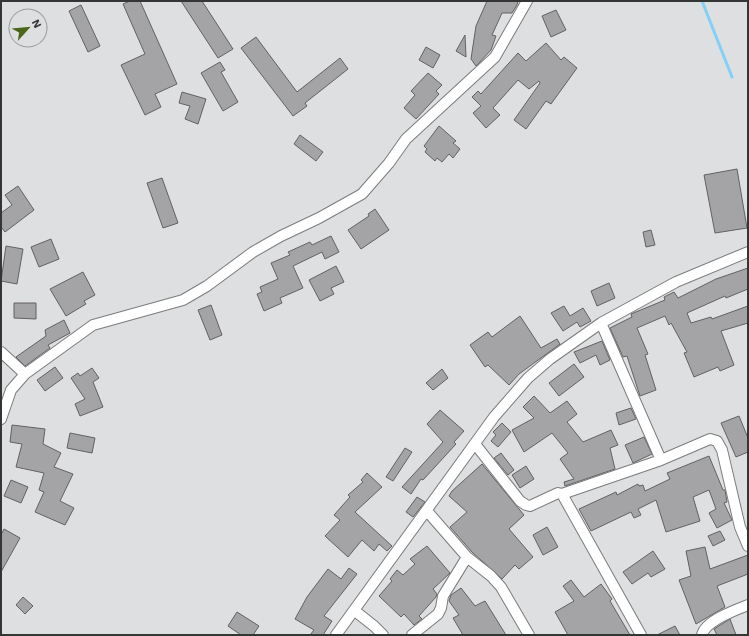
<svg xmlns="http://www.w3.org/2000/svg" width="749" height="636" viewBox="0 0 749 636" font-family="'Work Sans',sans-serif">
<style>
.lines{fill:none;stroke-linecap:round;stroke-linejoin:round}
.stream{stroke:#83d0f8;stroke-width:3}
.building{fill:#a4a3a5;stroke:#626163}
.minor-casing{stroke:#7a7c7d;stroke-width:12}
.minor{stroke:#fff;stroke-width:10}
</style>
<rect width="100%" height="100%" fill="#dddfe1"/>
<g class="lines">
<!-- stream -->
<path class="stream" d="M702,1L732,77"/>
</g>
<!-- building -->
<path class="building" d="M130,1H140L177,84L155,94L161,107L145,115L121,65L145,54L123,4Z
M181,1H202L233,49L218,58Z
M487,1H518L517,5L512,13H502L492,35L496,36L491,50L476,66L471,59L476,26Z
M81,5L100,46L88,52L69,11Z
M556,10L566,30L551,37L542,16Z
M465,35L466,57L456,51Z
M256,37L297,92L340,58L348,69L305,103L307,106L293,116L241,48Z
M546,43L561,60L564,57L577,68L551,104L546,101L526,129L514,120L540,83L539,81L529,89L518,80L493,108L500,115L486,128L473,113L481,106L472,97L478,91L481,94L518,53L526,61Z
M426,47L440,55L433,68L419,60Z
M220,62L225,70L221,72L238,102L223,111L201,73Z
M428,73L442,85L436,91L439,94L416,119L404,108L415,95L411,91Z
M182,92L206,99L198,124L185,119L190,106L179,103Z
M439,126L456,141L453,143L460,149L453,158L449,154L442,162L437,158L435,161L425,152L427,149L424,146Z
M300,135L323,152L316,161L294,144Z
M737,169L747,228L715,233L704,175Z
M162,178L178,223L163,228L147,183Z
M18,186L34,210L5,232L1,227V213L12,205L5,195Z
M375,209L389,230L361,249L348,230L369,216L368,214Z
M651,230L655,245L646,247L643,232Z
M331,236L339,252L325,259L322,252L293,266L303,288L280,298L282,303L264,311L257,294L262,292L260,287L278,279L271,263L290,255L288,252L310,242L312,245Z
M51,239L59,259L39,267L31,247Z
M6,246L23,249L17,284L1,281Z
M336,266L344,282L331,288L334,294L320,301L309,280Z
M748,268V289L726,298L725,296L687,313L691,323L711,317L712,319L748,306V323L721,331L734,365L720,371L718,367L694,377L684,353L687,352L671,323L669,325L665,316L637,328L648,354L645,355L656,390L640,396L627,356L623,357L610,328L632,317L631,314L665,300L664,297L674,292L678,298L716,279Z
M83,272L95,295L84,301L86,304L66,316L50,289Z
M609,283L615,298L597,306L591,291Z
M14,303H36V319L14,318Z
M211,305L222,335L210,340L198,310Z
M564,306L570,316L583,308L591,321L580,327L577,322L563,331L551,313Z
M520,316L541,348L557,339L560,344L519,374L509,385L488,365L485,367L470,345L488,332L492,337Z
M64,320L70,333L48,345L50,348L25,366L16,357L46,336L45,330Z
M602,341L610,360L600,365L596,355L580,363L574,352Z
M574,364L584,377L559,396L549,383Z
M55,367L63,378L45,391L37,380Z
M92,368L99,378L93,382L103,407L80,416L75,404L85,399L71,378L78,373L80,376Z
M442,369L448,378L433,390L426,383Z
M534,396L550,413L567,401L577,414L567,422L583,442L611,430L618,445L610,448L615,469L565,486L564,482L574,479L560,459L568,453L552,433L524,452L512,430L534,418L523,407Z
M631,408L636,419L619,425L616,413Z
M440,410L464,431L454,442L456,444L423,480L421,479L411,494L402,487L443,442L427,424Z
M739,416L748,438V452L736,457L721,423Z
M502,423L511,432L498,447L491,441L496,435L493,432Z
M12,425L45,429L43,444L61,453L54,467L73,474L60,501L74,508L65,525L35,512L44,492L39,490L44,473L16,467L22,444L10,442Z
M70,433L95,438L92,453L67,448Z
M644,437L652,454L633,463L625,445Z
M405,448L412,452L393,481L386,477Z
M501,453L514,470L508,475L494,458Z
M709,456L723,490H725L727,502L724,503L732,520L717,528L709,513L716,509L709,490L693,497L700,521L666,532L656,500L638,509L641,515L634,518L631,512L591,531L579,509L616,492L617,495L638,484L639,486L643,485L645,491L670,479L667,473Z
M482,464L524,515L509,529L533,557L519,569L515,565L502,579L472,552L450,527L467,512L449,496L452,491Z
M526,466L534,479L520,488L512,475Z
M367,473L382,487L355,512L392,546L387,551L379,544L374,551L362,540L348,557L325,536L340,520L334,515L350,497L348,495L363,482L361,480Z
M11,480L28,487L21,503L4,496Z
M417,497L425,502L413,517L406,512Z
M547,527L558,547L543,555L533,535Z
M4,529L20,538L1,572V535Z
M720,531L725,540L713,546L708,536Z
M427,546L450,573L433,589L437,594L436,597L419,616L422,619L414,625L404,614L401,617L379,596L392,581L390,579L397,570L403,575L415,564L410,559Z
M705,547L710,569L748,555V574L717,586L725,607L696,624L679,580L691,576L686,551Z
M653,551L665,569L651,577L648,573L632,584L623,572Z
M349,568L357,574L324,616L332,621L323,635H310L314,630L295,619L307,597L328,569L341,579Z
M571,580L584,597L601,584L612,599L610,601L630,635H568L555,612L574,601L563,586Z
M461,588L475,606L485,601L506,635H463L453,618L459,615L449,601L451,595Z
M23,597L33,606L25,614L16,605Z
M237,612L259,626L253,635H241L228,626Z
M730,619L736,635H717L714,629Z
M675,626L680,635H657Z"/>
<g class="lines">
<defs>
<path id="minor" d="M601,323L661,460
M1,352L25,374
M1,419L11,390L25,374L93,325L183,300L207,286L253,252L281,236L319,218L362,194L389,163L406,139L495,57L527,1
M475,444L520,501L526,505L530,506L558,493L562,494L661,460L710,439L717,441L722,450L740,527L748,546
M562,494L641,635
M427,511L467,557L491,576L501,587L529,635
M355,611L374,626L383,635
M336,635L494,417L528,378L550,359L601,323L676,282L748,252
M412,635L438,614L441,608L443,596L467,557
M702,635C705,621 735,610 748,605"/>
</defs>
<!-- minor casing -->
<use href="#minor" class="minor-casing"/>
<!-- minor -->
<use href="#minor" class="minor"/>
</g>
<!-- border -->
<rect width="749" height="636" fill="none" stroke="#343535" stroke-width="4"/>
<!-- north arrow -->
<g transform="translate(28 28) rotate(63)"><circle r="19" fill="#dddfe1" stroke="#999b9c"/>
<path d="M0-3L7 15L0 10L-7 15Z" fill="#4b6618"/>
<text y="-6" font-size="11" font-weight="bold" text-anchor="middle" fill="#343535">N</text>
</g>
</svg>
